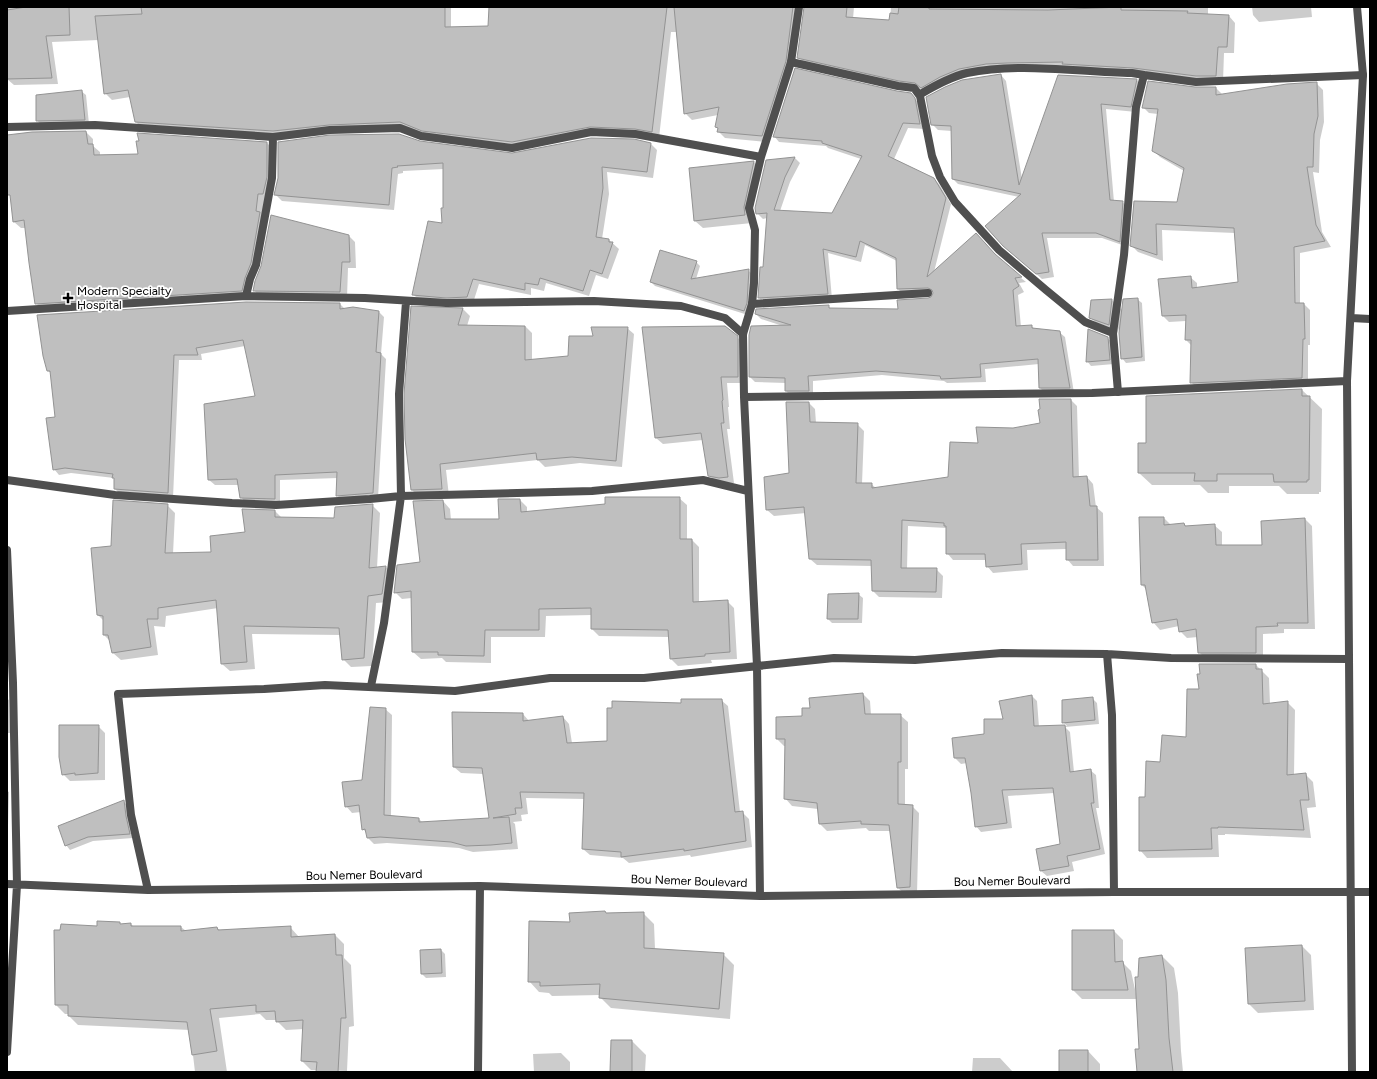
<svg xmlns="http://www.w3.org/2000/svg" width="1377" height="1079" viewBox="0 0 1377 1079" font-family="Figtree,sans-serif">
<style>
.shadow{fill:#0003}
.building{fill:#bfbfbf;stroke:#939393}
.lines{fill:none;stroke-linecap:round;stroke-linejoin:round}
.service{stroke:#4f4f4f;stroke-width:8}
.minor{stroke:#4f4f4f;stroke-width:8}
.poi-dot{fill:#000;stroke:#fff;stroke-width:1.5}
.labels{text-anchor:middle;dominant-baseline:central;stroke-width:3.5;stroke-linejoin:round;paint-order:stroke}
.poi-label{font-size:12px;fill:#000;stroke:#fff;text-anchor:start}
.street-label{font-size:12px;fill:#000;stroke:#fff}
</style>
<rect width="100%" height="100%" fill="#fff"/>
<!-- shadow -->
<path class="shadow" d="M7,7H451V28L489,27L490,7H854L853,19L890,22L891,7H1208V15L1229,16L1235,23L1234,53H1224L1223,82L1140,74L1014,69L966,76L923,89L906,87L805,64L798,57L805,8H803L800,13L768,142L725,138L718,131L719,129L716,127L718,115L692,120L685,113L678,32H671L659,138L597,133L519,149L430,137L407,129L337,131L280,138L142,128L136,122L130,97L112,100L105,93L99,40L52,42L58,84L14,85L7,79Z
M1252,7H1311L1312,17L1259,22L1253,15Z
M1001,75L1006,81L1022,179L1059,76L1137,80L1142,86L1136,112L1106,109L1114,202H1122L1128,207L1125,246L1102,238H1047L1054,277L1042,279L1010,251L1019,197L958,184L953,179L952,131L938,130L932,124Z
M1316,83L1323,90L1324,122L1320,140L1319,173L1313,172L1322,232L1331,247L1300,253V304H1304L1310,310V345H1308V383L1198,389L1191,382L1192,346L1186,340V321L1169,322L1163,316L1190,277L1197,283V288L1239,283L1235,233L1162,230L1163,261L1138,252L1131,245L1178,203L1184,171L1160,157L1153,150L1158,114L1149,113L1143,107L1195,88H1216L1222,94V95Z
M81,91L86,95L89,124L41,125L37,120Z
M911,94L920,105L925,129L908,128L894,159L934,179L939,184L951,204L934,272L997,257L1021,278L1026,282L1019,283L1024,292L1018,295L1021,327L1031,326L1035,329L1059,332L1065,337L1074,393H1045L1040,388L1039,364L985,369L986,382L947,383L944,381L882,375L813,381V396H791L786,391V383L755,382L750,377L783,326L761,319L756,314L828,306L831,309L899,310L929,299L934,296V292L903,294L898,289L897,261L865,245L861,262L828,253L832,299L764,303L759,298L764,268L767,218L763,219L757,213L767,161L795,158L800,163L790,182L780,211L832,214L861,159L828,148L826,146L779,142L774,136Z
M86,132L93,139V146L100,152V156L139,155L267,143L274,150L248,297L43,310L36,303L26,228H21L14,222L7,158V136Z
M420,142L512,154L650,143L657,150L653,178L607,172L609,194L602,239L609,240L619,249L608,279L596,275L589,296L546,283L544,291L531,288V295L479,284L473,303L420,301L414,295L443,224L444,209V169L403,171V173L398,174L394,210L282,201L276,195Z
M754,162L762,170L751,215L752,223L703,228L695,221L690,169Z
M349,236L355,242L356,268H348L347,298L260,297L254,290Z
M696,262L700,266L696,279L748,270L753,275L748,315L655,286L651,282Z
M1137,299L1142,303L1145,361L1126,363L1122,358L1119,328L1117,334L1100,327L1090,317L1112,300L1123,311Z
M340,304L345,309L379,312L384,317L381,354L386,359L378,498L342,501L337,495L338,478L280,480V504L246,503L241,497L239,485H215L209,480L205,405L256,397L245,346L201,354L202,360H179L173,498L120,494L115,489L114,478L71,473L59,475L54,469L57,418L51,373L48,371Z
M412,307L463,309L470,316L467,326H525L532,333V360L569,357L594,338L627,328L634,334L622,467L580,463L545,467L538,460L446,470L449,496L419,497L412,490Z
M737,337L744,344V383H727L729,407H728L730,429H727L734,483L726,484L716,482L709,475L703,440L663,444L656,438Z
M1107,338L1112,342L1114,364L1091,366L1087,361Z
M1302,390L1322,409L1321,492H1319V494H1287L1279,486H1229V493H1208L1200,485H1152L1139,473L1147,444Z
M1071,400L1077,406L1079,478L1087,477L1093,484L1096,507L1103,513L1104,566H1073L1067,559V549L1027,550L1028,570L993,573L987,566L986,560H953L947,553V528L908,526L907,569H936L943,576L942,598L879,597L873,591L872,566L817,565L810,559L806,513L774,516L767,510L790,474L809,403L815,409L816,423L857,424L864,431L862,484H871L876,488L949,478L979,445L1013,429L1041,424Z
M679,498L687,505V540H692L699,547V602L727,601L734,608L737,659L711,660L712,663L678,666L671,659L669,637L599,636L592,629V615L546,616L545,637H491V663L446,662L442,658L421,659L413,652L412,598L402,599L395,592L421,563L443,501L450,509L451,520H500L520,500L527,507V513Z
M167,505L175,513L173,554L212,553L246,533L275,511L282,518L335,519L372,505L380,513L377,568L386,567L394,575L390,602L376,603L372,666L351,667L343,659L341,635L252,634L255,669L230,671L222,664L218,608L166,616L165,627L154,626L158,655L121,660L113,653L110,641L104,635V621L98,615L112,547Z
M1164,518L1171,525L1184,524L1187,527L1214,525L1222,532V546H1263L1305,519L1312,526L1315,629H1284V633L1263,634V660L1206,659L1199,652L1198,637L1187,638L1180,631L1179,626L1160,630L1153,622L1147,590L1142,585Z
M858,594L863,598L862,623H832L828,619Z
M1256,665L1269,678L1270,704L1287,702L1295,710L1294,775L1305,774L1313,782L1316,807L1307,808L1311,838L1225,834V835H1218L1219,857L1147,858L1140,850L1145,798L1160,763L1187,738L1201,690Z
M863,694L870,701L871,715H900L908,722V769H905V805L912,806L919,813L917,894L906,895L898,888L891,831H869L866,828L827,831L820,824L818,809L792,806L785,798L786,746H784L777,739L804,717L811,709Z
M1032,696L1037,701L1039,727L1067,726L1063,722L1092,698L1097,703L1099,724L1065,727L1070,732L1074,772L1090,770L1096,775L1099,808H1096L1105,854L1072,862L1074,871L1047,876L1041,871L1062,845L1054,793L1008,796L1012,828L981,832L976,826L967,763L961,764L955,758L953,739L985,735L1004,720Z
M7,699L9,700L10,733H7Z
M721,700L728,706L740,812H742L749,819L752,847L691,857L690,855L629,863L623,858L590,855L583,849L585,799L526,798L528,814L521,815L522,821L513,822L515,824L518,849L473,852L459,848L387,843L374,844L368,838L367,833L363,829L361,812L352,813L346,806L363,781L385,709L392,715L391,816L419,819L423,823L490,819L483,774L461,773L454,767L523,714L529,721L563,717L569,724L572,743L608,742L682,704Z
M98,726L105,733V780L70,781L63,774Z
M7,791L9,792L7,859Z
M124,802L128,806L133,838L93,841L70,850L66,845Z
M605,912L607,914L643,913L654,924L655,949L723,954L734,965L730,1019L611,1008L600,997V995L552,996L549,993L539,992L529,981L571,923Z
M119,923L121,924H131L134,927H181L186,931L217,928L220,930L290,927L299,937L335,935L344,944V958L351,965L354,1026L349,1027L347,1071L311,1070L302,1061L304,1029L286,1030L276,1020H266L260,1014L219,1018L227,1072H195L190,1030L78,1025L69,1016V1014H65L56,1005L55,931L98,927Z
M1073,931H1114L1123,940V963L1131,971L1136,994L1139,978L1162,956L1174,968L1178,993L1181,1051L1183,1072H1138L1140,1050L1138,999H1082L1073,990Z
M1302,946L1311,955L1314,1010L1258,1013L1249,1004L1246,949Z
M441,950L445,954L446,977L426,978L422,974Z
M612,1041H632L646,1055L645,1072H611Z
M1088,1051L1100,1064V1072H1060Z
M561,1053L570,1062V1072H534L533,1054Z
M973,1058H1000L1013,1072H972Z"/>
<!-- building -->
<path class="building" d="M26,7H69L70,35L46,36L52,78L7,79V10Z
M141,7H445V27L488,26L489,7H667L652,132L635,129L590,127L512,142L422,131L400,122L329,125L273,131L135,122L128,90L104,94L95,16L142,14Z
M674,7H793L786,61L762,136L717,132L718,128L715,127L719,107L684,114Z
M804,7H847L846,17L889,20L890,13L898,14L899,7H929V9L1048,10L1121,7V10L1188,11L1187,13L1229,15L1227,47H1218L1216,76H1196L1133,68L1062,64L1063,62L1007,63L986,64L959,69L940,77L921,88L915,83L899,81L797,58Z
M795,68L897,91L911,93L915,98L920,124L903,123L888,156L934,178L946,198L927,277L976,233L995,254L1022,277L1015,278L1019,286L1013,290L1016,326L1032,325V328L1060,331L1070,388H1039L1038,359L980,364L981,377L941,379L940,376L876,371L808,376L809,391H785V378L749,377V335L751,326L791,325L755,314L756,309L829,305V308L898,309L897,300L928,298L931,297L933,293L932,290L928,288L897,289L896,258L860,241L856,257L823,249L828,294L758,298L760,267H763L767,213L756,214L755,208L766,160L795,157L785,177L774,210L832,213L862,156L822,143V141L773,137Z
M1001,74L1019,185L1058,75L1137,79L1131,107L1101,104L1110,200L1123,201L1120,242L1096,233H1042L1049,272L1036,274L1003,246L985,226L1021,194L952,179L951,126L931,125L926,97L945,87L962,80Z
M1148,81L1195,87H1216V95L1287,84L1317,82L1318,116L1314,134L1313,167H1307L1316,225L1325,241L1294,247L1295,303H1304L1305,339H1303L1302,378L1190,383L1191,340H1185L1186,315L1162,316L1158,279L1191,276L1192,288L1238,282L1234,228L1156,224L1157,255L1130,246L1134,201L1177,202L1184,168L1152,151L1158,109L1142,108Z
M82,90L85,120L36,121V95Z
M86,131L88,144H93L94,155L138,154L136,141H139L137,133L267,142V177L263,194H258L256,211L260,212L251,263L245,278L242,291L35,304L29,263L24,220L13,222L10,195H7V135L32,132Z
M399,134L420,141L512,153L591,138L634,139L651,143L647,172L602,167L603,188L596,237L609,239V242H613L602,274L590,270L583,291L540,278L538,285L525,283V290L473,279L467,297L446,298L412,295L428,221L442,223L441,208H443V163L397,166L398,167L392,168L389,205L274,195L278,178V142L330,135Z
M754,161L744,207L745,215L694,221L689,168Z
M271,215L349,235L350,262H342L340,292L253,291L255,281L261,266Z
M660,250L697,261L691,279L749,269L747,303L744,311L650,282Z
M1138,298L1142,357L1121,359L1119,333L1123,299Z
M1112,299L1109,325L1089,318L1091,300Z
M246,302L340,303V309L353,307L379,311L376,352L381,353L373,493L336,496L337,472L275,475V499L240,498L237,479L208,480L204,404L255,396L243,340L196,348L198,355H174L168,493L114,489V478H112L113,474L65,468L53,470L46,418L55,417L50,371H47L43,356L37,315Z
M411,306L463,308L458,325L525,326V360L568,356L569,336H593L591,327H628L616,461L572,457L537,460L536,453L440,464L442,489L411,490L405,439L404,394Z
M725,326L738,336V377H721L723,400L722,401L724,423H721L728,477L719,478L708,476L701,433L655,438L642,327Z
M1088,329L1108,337L1110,360L1086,362Z
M1302,389V396H1310L1309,480H1307V482H1274L1273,474H1217V481H1194L1195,473H1138V443H1146V396Z
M1039,399H1071L1073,477L1087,476L1090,506H1097L1098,560H1066V542L1021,544L1022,564L986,567L985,554H946V526H944V523L902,520L901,568H937L936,592L872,591L871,560L809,559L804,507L766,510L764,477L789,473L786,402H809L810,422L858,423L856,483H872V488L948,477L950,442L978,443L976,427L1013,428L1040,423L1038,410L1040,409Z
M605,497H680V539H692L693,602L728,600L730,652L705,654V656L670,659L668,630L591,629V608L539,609V630H485L484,656L438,655V652H412L411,591L394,593L397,565L420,562L413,501L443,500L445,519H499L498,499H520L521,512L605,504Z
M113,500L168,504L165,553L211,552L210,536L245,532L242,509L275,510V517L334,518L335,507L373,504L369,568L386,566L382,594L368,596L364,658L342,660L339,628L244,626L247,662L221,664L216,600L158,608V619H147L151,647L112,653L108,635H103V616L97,615L91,548L111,546Z
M1139,517H1164V525L1184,523L1185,526L1215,524L1216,545H1262L1261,521L1305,518L1308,623H1277L1278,626L1256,627V653H1198L1196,629L1179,632L1177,619L1152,623L1145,585H1141Z
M859,593L858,619H827L828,594Z
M1199,664H1256V669H1262L1263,704L1288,701L1287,775L1306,773L1309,800H1300L1304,830L1218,827V828H1211L1212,849L1139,851V797H1145L1146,761L1160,762L1162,735L1186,737L1187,689H1199L1197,674H1200Z
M863,693L865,714H901V762H898V804L913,805L910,887L897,888L889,825L861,824V821L819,824L817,803L784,799L785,739H776V717L802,716V708H810L809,698Z
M1032,695L1034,726L1065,725L1070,772L1091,769L1094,803H1091L1100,849L1067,856L1069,866L1040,871L1036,849L1060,844L1053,788L1002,790L1007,823L975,827L971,793L965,758H954L952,738L984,734V719H1003L999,701Z
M1093,697L1095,720L1062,723V700Z
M681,699H722L735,812L743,811L746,841L684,851V849L621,857V852L582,849L584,793L520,792L522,808H515L516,814L493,818L509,817L512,843L491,845L466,846L451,842L380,837L367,838L365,829L362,830L359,805L345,807L342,782L362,780L370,707L386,708L384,815L419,818V822L489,818L482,768L453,767L452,712L523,713V721L563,716L567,743L607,741V708H612V701L681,703Z
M59,725H99L98,773L75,775V773L62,775L59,757Z
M124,800L126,816L130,834L88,837L65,846L58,826Z
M605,911L606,913L644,912V948L724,953L719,1009L599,998L600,984L540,986V982H528L529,921L570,922L569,913Z
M97,921L120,922V924L131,923V926H181V931L217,927L218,930L291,926V937L335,934L336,955H342L346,1018H341L338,1072H316L317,1062L301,1061L303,1020L276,1022L275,1011L256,1012V1005L210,1009L217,1051L192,1055L187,1022L68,1016V1005H55L54,930H60L61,924L97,926Z
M1072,930H1114L1115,962L1123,961L1128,990H1072Z
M1302,945L1305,1001L1248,1004L1245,948Z
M441,949L442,973L421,974L420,950Z
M1162,955L1166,980L1169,1038L1173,1072H1137L1135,1049H1139L1135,977H1138L1139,958Z
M611,1040H632V1072H610Z
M1059,1050H1088V1072H1059Z"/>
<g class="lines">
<!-- service -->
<path class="service" d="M791,62L898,86L914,88L920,96L932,156L940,177L955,202L999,250L1046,290L1085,322L1113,333
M919,95C934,86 950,77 967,73C1020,62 1077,72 1132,73L1144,75
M752,304L928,293
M1118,392L1113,333L1124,255L1136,107L1144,75L1196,82L1363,75"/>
<!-- minor -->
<path class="minor" d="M7,127L95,125L273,137L330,130L400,128L421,136L512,148L591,132L635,134L761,157
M246,296L250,279L256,265L265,216L272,178L273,137
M7,311L246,296L365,298L446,303L594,301L681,306L725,318L743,334
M1351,318L1370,319
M744,397L1092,393L1347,381
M7,480L115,495L232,503L276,505L370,499L401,496L592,491L703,480L748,491
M7,550L13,683L17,885L7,1052
M1107,654L1112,715L1114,892
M371,686L384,623L401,496L399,394L406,302
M7,884L148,890L480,886L760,896L1114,892H1370
M148,890L131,815L118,694L264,689L325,685L455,691L550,678H644L834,658L915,660L1002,653L1107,654L1171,658L1349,659
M760,896L757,666L744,397L743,334L752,304L754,283L755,230L749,208L761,157L791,62L799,7
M478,1072L480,886
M1352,1072L1347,381L1363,75L1357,7"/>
</g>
<!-- markers -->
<path class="poi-dot" d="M66 292h4v4h4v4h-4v4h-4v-4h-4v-4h4z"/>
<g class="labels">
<!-- poi labels -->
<g class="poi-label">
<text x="77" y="291">Modern Specialty<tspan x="77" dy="14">Hospital</tspan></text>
</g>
<!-- street labels -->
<g class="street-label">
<text transform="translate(364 875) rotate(-1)">Bou Nemer Boulevard</text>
<text transform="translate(689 881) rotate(2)">Bou Nemer Boulevard</text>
<text transform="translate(1012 881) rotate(-1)">Bou Nemer Boulevard</text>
</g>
</g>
<!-- border -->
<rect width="1377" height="1079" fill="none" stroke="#000000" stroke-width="16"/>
</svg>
